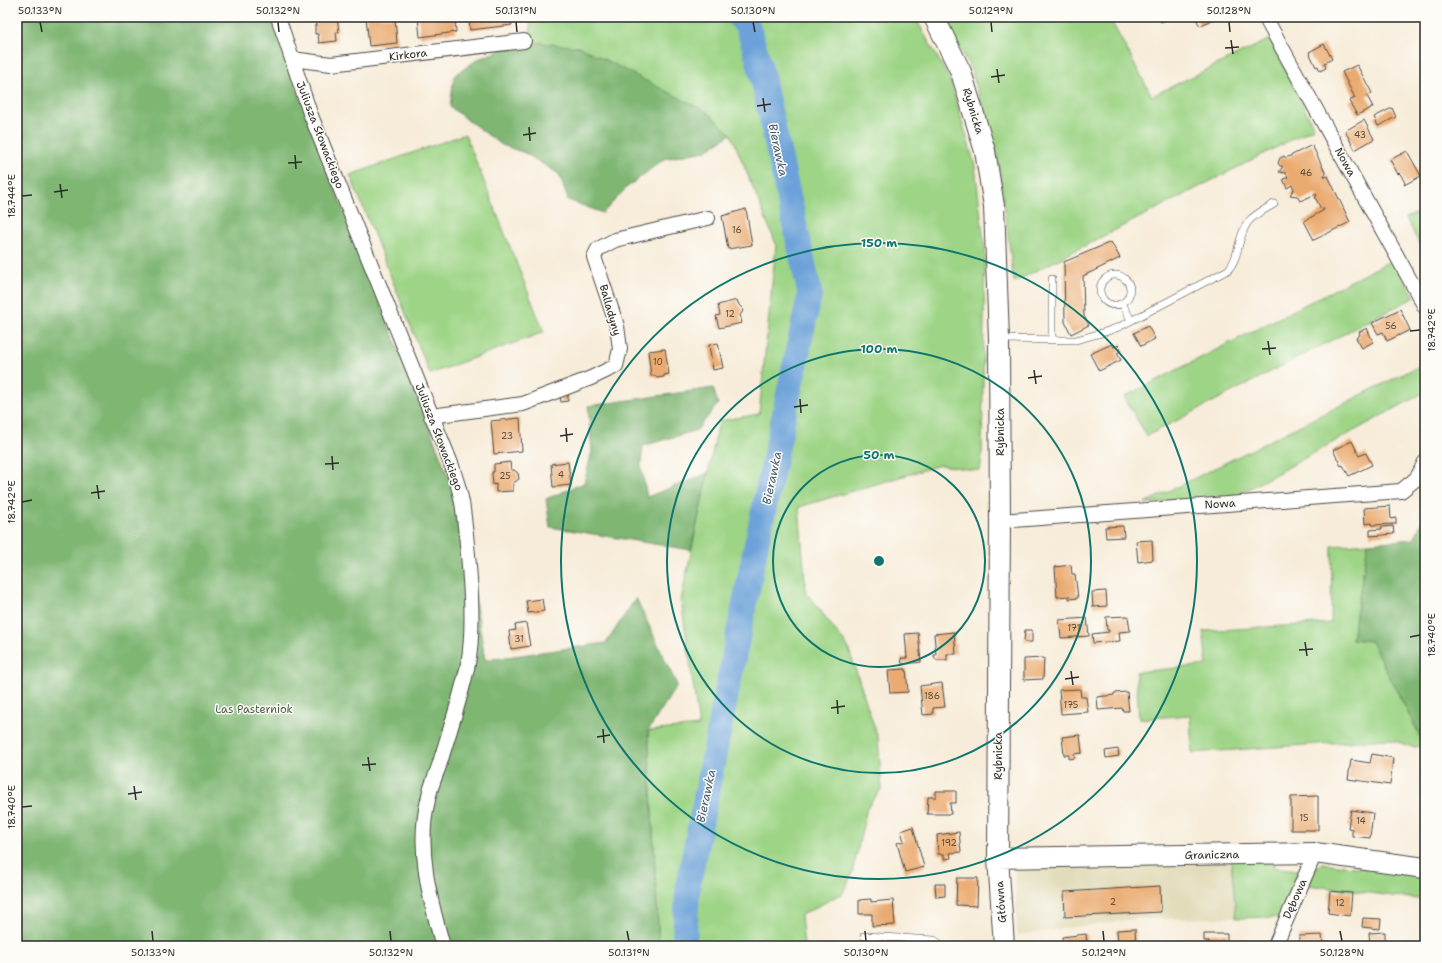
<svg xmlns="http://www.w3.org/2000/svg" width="1442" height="963" viewBox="0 0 1442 963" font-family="'Shantell Sans',sans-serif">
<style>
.built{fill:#e2dcba}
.green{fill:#9dd485;stroke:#648058}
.forest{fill:#7eb672;stroke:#54704e}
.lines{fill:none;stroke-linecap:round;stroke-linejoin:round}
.river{stroke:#6ca2d9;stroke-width:25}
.building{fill:#eaaa6f}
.lane-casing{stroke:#4a4845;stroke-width:8}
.street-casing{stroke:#4a4845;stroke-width:16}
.secondary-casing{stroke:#4a4845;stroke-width:22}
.lane{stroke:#fff;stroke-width:7}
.street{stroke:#fff;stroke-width:14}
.secondary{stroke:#fff;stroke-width:20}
.ticks{fill:none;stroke:#2b2b2b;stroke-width:1.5}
.ring{fill:none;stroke:#0f766e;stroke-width:2}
.labels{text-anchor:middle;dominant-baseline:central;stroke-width:3;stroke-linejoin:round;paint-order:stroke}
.number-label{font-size:9px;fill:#5b4b3c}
.street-label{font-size:11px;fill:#2b2b2b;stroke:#fdfcf7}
.park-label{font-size:11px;fill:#4d5e46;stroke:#fdfcf7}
.water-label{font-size:12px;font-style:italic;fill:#455b71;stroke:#fdfcf7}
.centre{fill:#0f766e;stroke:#fdfcf7;stroke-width:2}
.ring-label{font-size:12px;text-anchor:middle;font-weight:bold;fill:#0f766e;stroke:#fdfcf7;stroke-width:3;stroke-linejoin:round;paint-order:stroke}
.neatline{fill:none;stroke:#2b2b2b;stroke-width:1.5}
.ticks-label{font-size:10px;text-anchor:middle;fill:#2b2b2b}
</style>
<rect width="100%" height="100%" fill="#fdfcf7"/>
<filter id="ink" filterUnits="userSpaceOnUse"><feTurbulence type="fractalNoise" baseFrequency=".025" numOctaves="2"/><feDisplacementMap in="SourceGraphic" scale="8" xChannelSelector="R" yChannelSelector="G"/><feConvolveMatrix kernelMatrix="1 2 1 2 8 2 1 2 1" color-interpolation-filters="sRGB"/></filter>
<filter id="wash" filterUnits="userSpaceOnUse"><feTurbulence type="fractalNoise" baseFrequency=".012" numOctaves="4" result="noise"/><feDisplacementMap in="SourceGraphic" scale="16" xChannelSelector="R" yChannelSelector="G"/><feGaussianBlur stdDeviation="0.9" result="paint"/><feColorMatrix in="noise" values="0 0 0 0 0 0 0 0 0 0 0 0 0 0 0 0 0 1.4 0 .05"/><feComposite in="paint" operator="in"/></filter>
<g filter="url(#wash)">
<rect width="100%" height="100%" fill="#f7ecd9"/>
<!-- built -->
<path class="built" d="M1231,859L1236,918L1135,919L1017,935L1015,868Z"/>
<!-- green -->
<path class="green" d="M530,17H915L950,80L975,166L985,251L982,456L980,471L940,465L799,507L806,592L848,647L878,738L882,788L867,808L853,871L843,893L801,915L804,946H659L648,731L699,726L681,600L719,421L759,414L776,244L731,134L531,46Z
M944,17H1109L1152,96L1270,39L1314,128L1014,282L998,159L972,72Z
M465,134L544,332L430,374L350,175Z
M1425,209V255L1406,218Z
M1392,260L1415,297L1147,436L1124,397Z
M1425,363V392L1232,498L1145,503Z
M1368,543L1352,639L1371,641L1425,746L1412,747L1389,739L1192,753L1190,715L1139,719L1136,672L1207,665L1203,631L1331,623L1332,546Z
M1231,859L1274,861L1273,867L1299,870L1280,917L1236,918Z
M1322,863L1425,876V900L1307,885L1315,868Z"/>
<!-- forest -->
<path class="forest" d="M17,17H270L334,186L455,493L468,555L485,660L606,643L636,598L677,685L648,731L659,946H17Z
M524,41L580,47L707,112L731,134L705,151L664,159L626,188L603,213L568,200L559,174L525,153L502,145L450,107L454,76L478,59Z
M713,388L718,404L697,430L643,446L641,465L647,497L708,473L691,550L550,527L546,499L584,483L592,451L588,406Z
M1425,515V745L1371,641L1352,639L1368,543L1414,539Z"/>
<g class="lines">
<!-- river -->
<path class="river" d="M684,946L688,886L756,546L810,294L759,62L747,24L739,17"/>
</g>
<g id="blocks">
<!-- building -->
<path class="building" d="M316,17H337L339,32H336L337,41L319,43L318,34H315V25H317Z
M366,17H395L397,43L369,46Z
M418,17H455L456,32L420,37Z
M469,17H511L512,25L470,30Z
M1158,17H1171L1161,22Z
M1195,17H1216L1200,26Z
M1324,44L1332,59L1325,63H1324L1326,68L1320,71L1318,66L1316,67L1309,52Z
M1357,65L1372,93L1367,96L1373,107L1357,115L1349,101L1355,98L1342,72Z
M1392,108L1396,117L1378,126L1374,117Z
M1364,120L1374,139L1355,150L1345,131Z
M1312,145L1326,174L1324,175L1325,177L1328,176L1350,222L1314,240L1304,221L1324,210L1323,208L1321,209L1315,197L1317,196L1316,194L1300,201L1297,196L1290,195L1294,189L1292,185L1287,188L1283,179L1288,177L1286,173L1279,172L1283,166H1280L1278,163L1280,158L1284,156L1286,158Z
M1407,151L1421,176L1404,185L1405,183L1401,175L1399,173L1398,174L1390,160Z
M746,209L752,245L728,249L722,216Z
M1111,242L1120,258L1083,276L1084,316L1089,325L1071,334L1065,322L1064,262Z
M737,300L739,305L743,309L742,313L740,315L742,323L719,328L716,316L720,315L718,305Z
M1400,309L1410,330L1387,341L1383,332L1378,334L1372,323Z
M1148,326L1155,339L1141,346L1134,333Z
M1367,328L1373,342L1362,348L1356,338L1360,335L1359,332Z
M718,343L723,368L713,370L709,345Z
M1112,344L1114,347L1119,345L1121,351L1117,353L1121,360L1099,371L1090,354Z
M665,349L669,374L664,375V377L657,378L656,376H651L648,351Z
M568,395V401L561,402L560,396Z
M520,418L522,451L494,454L491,421Z
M1352,441L1359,456L1366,453L1372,465L1349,476L1343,465L1341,466L1333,450Z
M510,462L511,470H514L518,473L519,479L515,482L513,483V491L496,492V484L493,485L492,472H494V464Z
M568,462L571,485L553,487L551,464Z
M1390,506L1391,519L1396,518V524L1372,525V523L1365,524L1364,508Z
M1123,526L1124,537L1106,538L1105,527Z
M1393,526L1394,534L1370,536V530L1382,529L1381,527Z
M1152,540L1153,560L1138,562L1136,541Z
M1071,565L1072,574H1075L1078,598L1069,599V596L1057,597L1055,567Z
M1106,591L1107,606L1093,607L1092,592Z
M542,599L544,611L528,613L526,601Z
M1128,616L1130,631L1119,632L1120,641L1093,643L1092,634L1109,632V630H1107L1106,617Z
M1087,618L1089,636L1061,638L1059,620Z
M526,623L530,646L511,649L509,631L516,630L515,625Z
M1025,630H1032V642H1024Z
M954,632L956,654H947V660H936L934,656V655H936L934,634Z
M918,633L921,662L902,664L901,658H907L905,634Z
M1044,658L1043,679L1024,680V659Z
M906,669L908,692L890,693L888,670Z
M942,683L945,707L933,708V714L923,715L920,686Z
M1080,689L1081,697H1086L1088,712L1061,714L1059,690Z
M1127,692L1129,711H1123L1122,708L1098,710L1097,697L1114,695V693Z
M1080,735L1082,753L1074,754L1075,758L1069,759V755H1064L1062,737Z
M1118,749L1119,756L1106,758L1105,751Z
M1372,754L1393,758L1390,785L1348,779L1351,760L1370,763Z
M936,791H956V803H950L951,814H927L928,797H936Z
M1318,796V830H1291V797Z
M1351,810L1373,813L1370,838L1352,836V829L1348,828Z
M913,827L924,867L905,872L897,843L904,841L901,831Z
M959,832L961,852L950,853L951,858L944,859V854H938L937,835Z
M957,878H978L977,906L956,905Z
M935,884H945V896L936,897Z
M1160,886L1161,912L1065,917L1064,892Z
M1330,891L1352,893L1350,916L1328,913Z
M871,899V902L893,900L895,925L872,926V914H859V900Z
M1363,918L1381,919L1380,929L1362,927Z
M1135,929L1136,946H1118L1117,930Z
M1385,932V946H1370L1369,933Z
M1086,934L1087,946H1063L1062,937Z
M1204,934H1227V946H1209V941H1204Z
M1322,935L1323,946H1299V936Z"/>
</g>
</g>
<g filter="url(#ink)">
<use href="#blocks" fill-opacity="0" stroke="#4a4845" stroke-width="1"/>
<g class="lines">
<defs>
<path id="lane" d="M1100 290a15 15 0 1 1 30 0a15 15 0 1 1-30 0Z
M1052,279V340
M1122,303L1131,320
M999,339L1076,340L1105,332L1119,327L1228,270C1240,257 1237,237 1248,222C1254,214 1266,209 1274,204
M864,936L934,940L943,946"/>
<path id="street" d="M278,17L310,113L452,466C455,477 459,487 461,498C464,510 464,522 466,534C470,573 475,626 468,664C461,698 449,732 439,766C435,777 430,788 428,800C416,848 430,900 443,946
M1265,17L1425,307
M292,59L331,64L524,41
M431,416L523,404L591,378L616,366L620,349L617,326L594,257L598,249L615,240L708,218
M1000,521L1401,491L1417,478L1425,462
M1275,946L1315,853"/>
<path id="secondary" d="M934,17L961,72L985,151L994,206L999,339L1000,521L998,858L1004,946
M998,858L1315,853L1425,868"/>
</defs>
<!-- lane casing -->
<use href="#lane" class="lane-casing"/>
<!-- street casing -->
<use href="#street" class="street-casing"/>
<!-- secondary casing -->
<use href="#secondary" class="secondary-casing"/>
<!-- lane -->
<use href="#lane" class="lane"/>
<!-- street -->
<use href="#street" class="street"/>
<!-- secondary -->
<use href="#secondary" class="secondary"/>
</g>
</g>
<!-- ticks -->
<path class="ticks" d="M40,22L42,32M278,22L279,32M516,22L517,32M753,22L755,32M991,22L992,32M1229,22L1230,32M1231,40L1233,54M1225,48L1239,47M997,69L999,83M991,77L1005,75M763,98L765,112M757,106L771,104M529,127L530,141M523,135L536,133M295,155L296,169M288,163L302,162M60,184L62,198M54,192L68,190M22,196L32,195M1410,331L1420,330M1268,341L1270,355M1262,349L1276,348M1034,370L1036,384M1028,378L1042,376M800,399L801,413M794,407L808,405M566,428L567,442M560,436L573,434M332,456L333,470M325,464L339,463M97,485L99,499M91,493L105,491M22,502L32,500M1410,637L1420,635M1305,642L1307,656M1299,650L1313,649M1071,671L1073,685M1065,679L1079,677M837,700L838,714M831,708L845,706M603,729L604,743M597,737L610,735M368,757L370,771M362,765L376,764M134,786L136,800M128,794L142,792M22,807L32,806M152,931L153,941M390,931L391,941M627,931L629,941M865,931L866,941M1103,931L1104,941M1340,931L1342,941"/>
<!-- distance rings -->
<g class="ring">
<circle cx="879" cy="561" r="106"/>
<circle cx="879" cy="561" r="212"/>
<circle cx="879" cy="561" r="318"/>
</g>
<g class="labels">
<!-- number labels -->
<g class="number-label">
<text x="1360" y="135">43</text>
<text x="1306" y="173">46</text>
<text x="737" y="230">16</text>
<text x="730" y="314">12</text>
<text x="1391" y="326">56</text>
<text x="658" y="362">10</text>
<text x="507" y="436">23</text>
<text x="561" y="475">4</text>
<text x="505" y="476">25</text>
<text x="1074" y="628">171</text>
<text x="519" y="639">31</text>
<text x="932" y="696">186</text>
<text x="1071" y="705">175</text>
<text x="1304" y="818">15</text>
<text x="1361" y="821">14</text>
<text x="949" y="843">192</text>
<text x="1113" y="902">2</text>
<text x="1340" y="903">12</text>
</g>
<!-- street labels -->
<g class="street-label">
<text transform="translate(408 55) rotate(-7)">Kirkora</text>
<text transform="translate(973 111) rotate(73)">Rybnicka</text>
<text transform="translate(320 135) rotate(69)">Juliusza Słowackiego</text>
<text transform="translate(1345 162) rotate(61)">Nowa</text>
<text transform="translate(610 310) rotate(74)">Balladyny</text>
<text transform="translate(1000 432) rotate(-90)">Rybnicka</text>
<text transform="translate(439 437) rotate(69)">Juliusza Słowackiego</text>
<text transform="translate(1220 504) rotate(-4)">Nowa</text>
<text transform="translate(998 756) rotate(-90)">Rybnicka</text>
<text transform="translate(1212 855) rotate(-1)">Graniczna</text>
<text transform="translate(1295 899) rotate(-66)">Dębowa</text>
<text transform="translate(1001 902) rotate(-94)">Główna</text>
</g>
<!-- park labels -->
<g class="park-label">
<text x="254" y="709">Las Pasterniok</text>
</g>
<!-- water labels -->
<g class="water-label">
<text transform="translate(778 150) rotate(78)">Bierawka</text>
<text transform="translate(772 478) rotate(-78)">Bierawka</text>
<text transform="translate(706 796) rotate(-78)">Bierawka</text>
</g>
</g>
<circle cx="879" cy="561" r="6" class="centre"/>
<g class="ring-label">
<text x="879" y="247">150 m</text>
<text x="879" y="353">100 m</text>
<text x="879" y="459">50 m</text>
</g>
<!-- margin -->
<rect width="1442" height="963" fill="none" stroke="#fdfcf7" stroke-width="44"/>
<rect x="22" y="22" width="1398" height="919" class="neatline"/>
<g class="ticks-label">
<text x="40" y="14">50.133°N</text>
<text x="278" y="14">50.132°N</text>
<text x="516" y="14">50.131°N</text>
<text x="753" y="14">50.130°N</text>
<text x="991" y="14">50.129°N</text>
<text x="1229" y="14">50.128°N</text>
<text transform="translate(11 196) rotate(-90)" y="4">18.744°E</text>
<text transform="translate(1431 330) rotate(-90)" y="4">18.742°E</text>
<text transform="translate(11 502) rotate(-90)" y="4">18.742°E</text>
<text transform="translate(1431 635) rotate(-90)" y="4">18.740°E</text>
<text transform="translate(11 807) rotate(-90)" y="4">18.740°E</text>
<text x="153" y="956">50.133°N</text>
<text x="391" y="956">50.132°N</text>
<text x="629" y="956">50.131°N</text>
<text x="866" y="956">50.130°N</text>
<text x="1104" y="956">50.129°N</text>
<text x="1342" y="956">50.128°N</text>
</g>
</svg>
